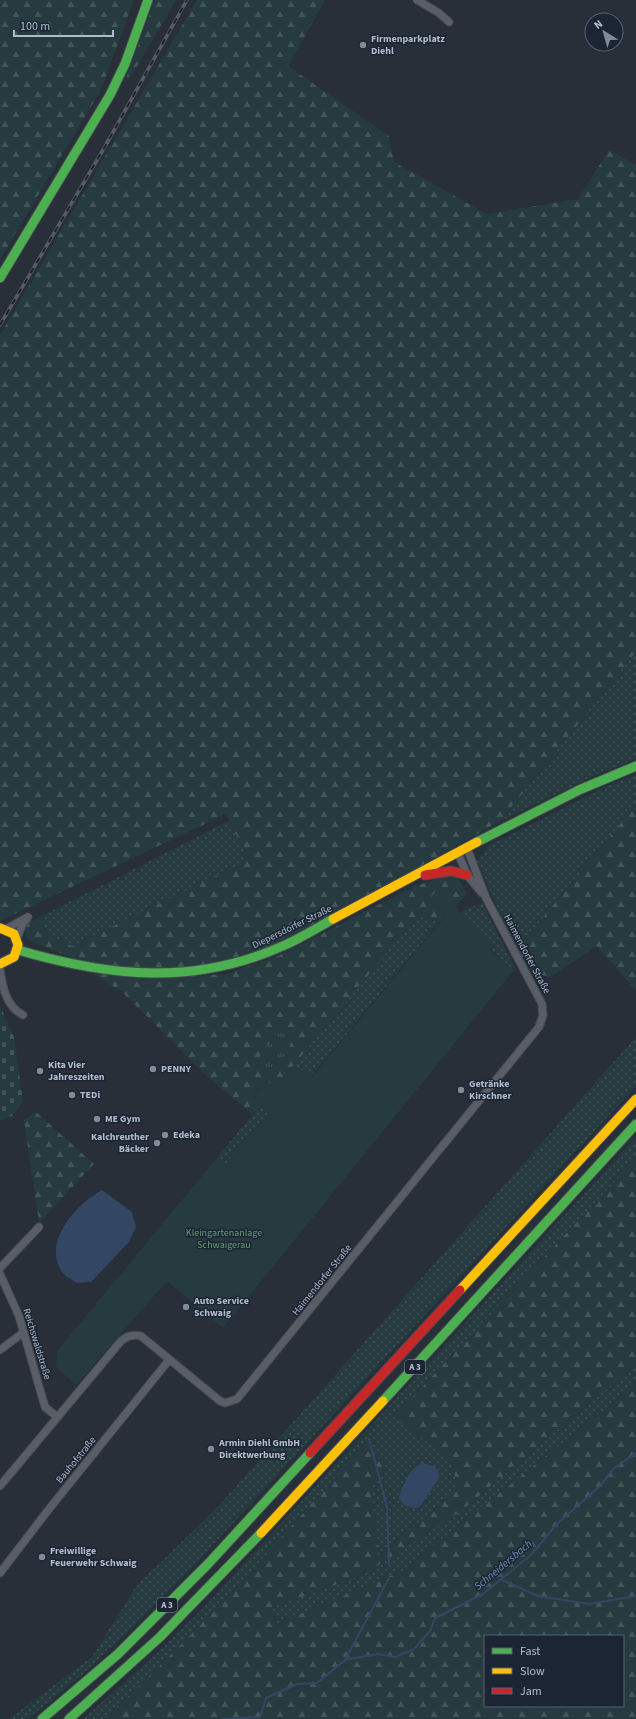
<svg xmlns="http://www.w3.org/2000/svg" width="636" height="1719" viewBox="0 0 636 1719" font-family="'Source Sans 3',sans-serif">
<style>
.grass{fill:url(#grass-dots)}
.forest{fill:url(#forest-firs);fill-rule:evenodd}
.cemetery{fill:url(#cemetery-stones)}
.park{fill:url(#park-tufts)}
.garden{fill:#253b3f}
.water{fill:#334664}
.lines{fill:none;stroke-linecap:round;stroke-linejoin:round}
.stream{stroke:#334664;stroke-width:2}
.street-casing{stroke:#454a51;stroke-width:9}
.fast-casing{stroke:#454a51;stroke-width:11}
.slow-casing{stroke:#454a51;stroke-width:11}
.jam-casing{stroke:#454a51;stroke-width:11}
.street{stroke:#595e66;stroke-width:7}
.fast{stroke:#4caf50;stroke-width:9}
.slow{stroke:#ffc107;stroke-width:9}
.jam{stroke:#c62828;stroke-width:9}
.rail-casing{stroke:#575c64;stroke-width:3.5}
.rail{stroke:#1b2534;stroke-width:2;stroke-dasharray:6;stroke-linecap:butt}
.poi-dot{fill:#828a97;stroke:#1b2534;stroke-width:1.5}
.labels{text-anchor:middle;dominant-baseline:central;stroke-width:3;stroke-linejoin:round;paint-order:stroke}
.shield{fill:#1b2534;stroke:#858e9d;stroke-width:1}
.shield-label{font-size:9px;font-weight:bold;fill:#b2bbca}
.poi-label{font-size:10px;font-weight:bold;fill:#b2bbca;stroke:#1b2534;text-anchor:start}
.street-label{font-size:10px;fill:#b2bbca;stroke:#1b2534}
.park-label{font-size:10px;fill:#669e74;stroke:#1b2534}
.water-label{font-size:11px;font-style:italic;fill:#7690b5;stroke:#1b2534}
</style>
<defs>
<pattern id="grass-dots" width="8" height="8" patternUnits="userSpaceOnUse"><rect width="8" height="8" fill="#253b3f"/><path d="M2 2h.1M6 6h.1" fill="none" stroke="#425559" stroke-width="1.8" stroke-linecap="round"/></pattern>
<pattern id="forest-firs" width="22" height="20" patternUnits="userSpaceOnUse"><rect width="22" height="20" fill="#253b3f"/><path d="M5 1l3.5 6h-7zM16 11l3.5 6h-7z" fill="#425559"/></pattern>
<pattern id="cemetery-stones" width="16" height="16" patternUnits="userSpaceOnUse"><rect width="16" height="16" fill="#253b3f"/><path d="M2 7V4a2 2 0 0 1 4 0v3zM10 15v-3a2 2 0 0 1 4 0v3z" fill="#425559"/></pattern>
<pattern id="park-tufts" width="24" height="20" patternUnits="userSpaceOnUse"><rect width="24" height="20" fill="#253b3f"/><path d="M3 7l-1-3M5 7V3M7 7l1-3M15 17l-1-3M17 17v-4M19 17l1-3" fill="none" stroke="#425559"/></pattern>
</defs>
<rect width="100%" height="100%" fill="#282f39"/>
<!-- grass -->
<path class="grass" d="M636,652V759L596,775L500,821Z
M636,775V805L516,950L477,861L488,846L607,786Z
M229,821L249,860L72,946L48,934L40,917Z
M482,903L514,966V970L490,949L493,946L459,914L465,909Z
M416,916L440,921L311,1077L294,1065Z
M636,1037V1086L190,1570L135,1625L85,1672L42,1708L27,1719H9L92,1657L137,1585L216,1509Z
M262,1103L270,1110L224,1166L216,1159Z
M636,1137V1159L394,1417L442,1453L453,1466L457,1491L378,1556L372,1487L387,1468L365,1444C280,1539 198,1635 103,1719H83L155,1655L206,1605Z
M636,1364V1384L402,1571L278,1623L269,1608L365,1574L461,1511Z"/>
<!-- forest -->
<path class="forest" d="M0,0H134L101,90L0,259Z
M155,0H176L129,80L126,78Z
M197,0H325L288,66L389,136L394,162L487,214L578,199L609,150L636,165V652L500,821L369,896L280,943L233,960L168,971L112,966L76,959L29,941L22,927L40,917L48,934L72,946L248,860L226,814L0,921V335Z
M636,805V991L597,946L550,977L527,971L516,950Z
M447,876L457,877L467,893L456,906L439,888L446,915L440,921L416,917L275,1088L266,1080L253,1095L262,1103L253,1115L206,1075L122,992L92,973L151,979L226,974L278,956L415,886Z
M36,1112L94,1164L39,1223L24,1120Z
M636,1159V1364L461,1511L365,1574L269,1609L278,1623L402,1571L636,1384V1719H103C198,1635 280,1538 365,1444L387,1468L372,1487L378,1556L457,1491L453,1466L442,1453L394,1417ZM485,1636H623V1706H485Z"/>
<!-- cemetery -->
<path class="cemetery" d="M0,1006L14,1037L23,1101L12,1116L0,1121Z"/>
<!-- park -->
<path class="park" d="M282,1026L293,1039L276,1076L269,1074L254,1063Z"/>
<!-- garden -->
<path class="garden" d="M440,887L456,906L462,917L493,946L490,950L514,970L223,1328L167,1281L76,1385L56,1367L57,1351L216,1159L224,1166L270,1110L253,1096L266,1080L275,1088L294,1065L312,1077L446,915L429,899Z"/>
<!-- water -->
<path class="water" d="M102,1190L132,1212L136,1227L129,1242L91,1282L77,1283C73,1280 65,1277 62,1272C42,1242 76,1204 102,1190Z
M423,1463L435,1467L439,1473V1478L421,1505L416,1508L405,1506L399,1498C403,1485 409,1468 423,1463Z"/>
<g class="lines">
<!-- stream -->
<path class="stream" d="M369,1439L387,1507L389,1564
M500,1579L538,1596L589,1604L636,1596
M345,1660L389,1578
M224,1719L260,1717L266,1698L297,1684L317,1683L345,1660L378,1654L395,1657L414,1649L430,1631L435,1618L483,1594L531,1555L556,1525L601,1485L614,1468L636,1453"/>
<defs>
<path id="street" d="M417,0L439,13L449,22
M458,853L467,875L482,893
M6,929L28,917
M17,939L22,925L27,919
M0,969C2,985 6,1007 23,1015
M0,1268L39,1227
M0,1274L19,1316L45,1407L57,1417
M0,1350L24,1332
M0,1486L121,1341C128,1336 132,1334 141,1336L220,1401L225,1403L237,1399L539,1027L543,1015L542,1004L486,898L467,848
M0,1573L49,1509L169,1360"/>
<path id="fast" d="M0,278L110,95L125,64L148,0
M477,842L579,790L636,766
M18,950C110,977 195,986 285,945C301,938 317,928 333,919
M383,1401L636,1124
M42,1719L118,1654L208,1564L310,1453
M69,1719L160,1637L261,1533"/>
<path id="slow" d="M333,919L477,842
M0,928L14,934L18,945L14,957L0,964
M460,1290L636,1099
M261,1533L383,1401"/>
<path id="jam" d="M425,875L451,871L467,875
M310,1453L460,1290"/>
</defs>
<!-- street casing -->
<use href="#street" class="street-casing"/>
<!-- fast casing -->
<use href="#fast" class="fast-casing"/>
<!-- slow casing -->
<use href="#slow" class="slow-casing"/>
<!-- jam casing -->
<use href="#jam" class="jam-casing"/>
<!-- street -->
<use href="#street" class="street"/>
<!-- fast -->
<use href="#fast" class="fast"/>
<!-- slow -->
<use href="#slow" class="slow"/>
<!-- jam -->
<use href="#jam" class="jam"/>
<defs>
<path id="rail" d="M0,325L103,150L187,0"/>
</defs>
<!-- rail casing -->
<use href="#rail" class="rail-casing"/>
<!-- rail -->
<use href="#rail" class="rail"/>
</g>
<!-- markers -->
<g class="poi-dot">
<circle cx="363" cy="45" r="4"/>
<circle cx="153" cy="1069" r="4"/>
<circle cx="40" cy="1071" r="4"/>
<circle cx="461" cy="1090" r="4"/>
<circle cx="72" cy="1095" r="4"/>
<circle cx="97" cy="1119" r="4"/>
<circle cx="165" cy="1135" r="4"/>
<circle cx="157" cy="1143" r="4"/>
<circle cx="186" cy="1307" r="4"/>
<circle cx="211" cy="1449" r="4"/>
<circle cx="42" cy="1557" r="4"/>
</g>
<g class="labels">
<!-- shield labels -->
<g class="shield">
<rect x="405" y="1360" width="20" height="14" rx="3"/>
<rect x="157" y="1598" width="20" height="14" rx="3"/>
</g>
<g class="shield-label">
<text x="415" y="1367">A 3</text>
<text x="167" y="1605">A 3</text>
</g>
<!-- poi labels -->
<g class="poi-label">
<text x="371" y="39">Firmenparkplatz<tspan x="371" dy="12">Diehl</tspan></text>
<text x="48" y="1065">Kita Vier<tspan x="48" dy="12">Jahreszeiten</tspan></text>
<text x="161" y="1069">PENNY</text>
<text x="469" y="1084">Getränke<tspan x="469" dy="12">Kirschner</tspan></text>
<text x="80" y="1095">TEDi</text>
<text x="105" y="1119">ME Gym</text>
<text x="173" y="1135">Edeka</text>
<text x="149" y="1137" text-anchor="end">Kalchreuther<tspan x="149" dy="12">Bäcker</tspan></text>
<text x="194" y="1301">Auto Service<tspan x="194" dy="12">Schwaig</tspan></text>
<text x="219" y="1443">Armin Diehl GmbH<tspan x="219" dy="12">Direktwerbung</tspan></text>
<text x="50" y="1551">Freiwillige<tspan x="50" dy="12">Feuerwehr Schwaig</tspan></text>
</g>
<!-- street labels -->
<g class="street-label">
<text transform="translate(292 927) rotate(-26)">Diepersdorfer Straße</text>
<text transform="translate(527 954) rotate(62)">Haimendorfer Straße</text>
<text transform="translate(322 1280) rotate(-51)">Haimendorfer Straße</text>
<text transform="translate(37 1344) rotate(73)">Reichswaldstraße</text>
<text transform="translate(76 1460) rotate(-51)">Bauhofstraße</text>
</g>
<!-- park labels -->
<g class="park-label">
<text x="224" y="1233">Kleingartenanlage<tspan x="224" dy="12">Schwaigerau</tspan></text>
</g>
<!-- water labels -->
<g class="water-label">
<text transform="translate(503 1565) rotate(-40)">Schneidersbach</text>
</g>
</g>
<!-- legend -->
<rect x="484" y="1635" width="140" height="72" fill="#1b2534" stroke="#576170"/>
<rect x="492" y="1648" width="20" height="6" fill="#4caf50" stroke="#576170"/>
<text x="520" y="1655" font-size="12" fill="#b2bbca">Fast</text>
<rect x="492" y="1668" width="20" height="6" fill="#ffc107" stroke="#576170"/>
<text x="520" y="1675" font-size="12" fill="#b2bbca">Slow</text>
<rect x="492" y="1688" width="20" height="6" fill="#c62828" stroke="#576170"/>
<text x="520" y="1695" font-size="12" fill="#b2bbca">Jam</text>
<!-- north arrow -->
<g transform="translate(604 32) rotate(323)"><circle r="19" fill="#1b2534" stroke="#576170"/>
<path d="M0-3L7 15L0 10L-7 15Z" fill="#828a97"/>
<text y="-6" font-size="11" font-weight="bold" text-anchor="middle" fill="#b2bbca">N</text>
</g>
<!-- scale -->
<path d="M14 30v6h99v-6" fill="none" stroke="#b2bbca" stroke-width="2"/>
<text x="20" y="30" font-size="12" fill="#b2bbca" stroke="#1b2534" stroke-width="3" paint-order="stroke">100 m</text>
</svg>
